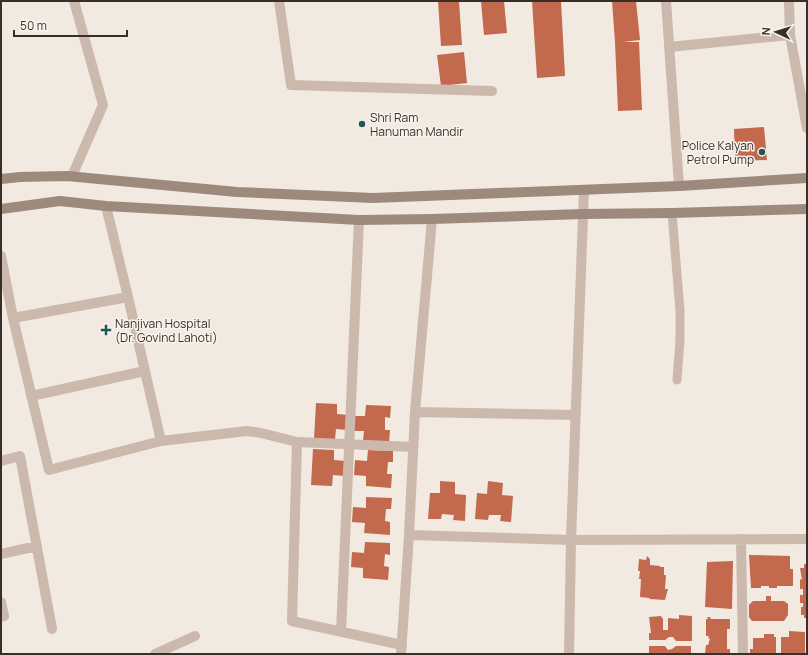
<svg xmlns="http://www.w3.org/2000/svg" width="808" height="655" viewBox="0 0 808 655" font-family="Manrope,sans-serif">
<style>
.building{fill:#c2694e}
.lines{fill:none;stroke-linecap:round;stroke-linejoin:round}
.lane{stroke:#cab9ac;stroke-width:9}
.street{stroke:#cab9ac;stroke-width:10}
.secondary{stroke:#9e897d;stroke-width:10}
.poi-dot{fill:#215659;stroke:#faf3ec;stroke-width:1.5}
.labels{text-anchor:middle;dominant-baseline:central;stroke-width:3;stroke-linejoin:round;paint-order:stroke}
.poi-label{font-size:12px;fill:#392f2a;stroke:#faf3ec;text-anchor:start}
</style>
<rect width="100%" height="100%" fill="#f2e9e0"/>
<!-- building -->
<path class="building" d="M438,1H459L462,45L441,46Z
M481,1H504L507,33L484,35Z
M532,1H561L565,76L537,78Z
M612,1H636L640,40L623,42H639L642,110L618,111L615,42Z
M464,52L467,83L441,86L437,55Z
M764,127L767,160L735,161L734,129Z
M316,403L337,404V414L349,415L348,430L336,429L335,440L314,439Z
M366,405L391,406L390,418L385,417V430H390L389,443L363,441L364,431H352L353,416H365Z
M313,449L334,450V460L346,461L345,476L333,475L332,486L311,485Z
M368,450L393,451V462H388L387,474H392L391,488L366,486V476L354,475L355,460L367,461Z
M440,481L455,482V494L466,495L465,521L453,520L454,515L442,514L441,519H428L430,493H440Z
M488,481L503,483L502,495L513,496L511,522L500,521L501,515H489L488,520L475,519L477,493L487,494Z
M366,497L392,498L391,509H386L385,521L390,522V535L364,533L365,523L352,522L353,507L366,508Z
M365,542L390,543V555L385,554L384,566L389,567L388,580L363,578V568L351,567L352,552L364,553Z
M749,555L790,556V569H793V586H777V588H769V586H761V588H751Z
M647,556L650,559V565L660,566V567H664V575H666L665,589H668L665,600L649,599L650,598L640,597L641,579H639L640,571H638L639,559L646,560Z
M733,561L732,609L705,607L707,562Z
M804,564H807V618H804V615H801V607H803V603H800V595H803V589H800V579L802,580L800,568H804Z
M766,596H771V601H784L788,604V615L784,621H752L749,617V605L753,601H766Z
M679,615L692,616V641H676L673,637H669L665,640H649V633H651L649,617L661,616L663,619V630H668V618L679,619Z
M707,617H710L711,619H730V629H727V649H730V654H705L706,645H708L710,639L708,638L709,636H706V619H708Z
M789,631L805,632V654H781V637H789Z
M764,634H774V637H776V654H750V649H753V638H764Z
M649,646H665L668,650L672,649L676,646H691V654H649Z"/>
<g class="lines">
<!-- lane -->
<path class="lane" d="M672,213L680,311V340L677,380"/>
<!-- street -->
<path class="street" d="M279,1L291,85L492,91
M666,1L679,186
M789,1L790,35L807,128
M669,47L790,35
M72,176L103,105L74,1
M106,206L128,297L161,441
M1,256L13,318L49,470L161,441L247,431L261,433L297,442L413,447
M13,318L128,297
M31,396L145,371
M415,412L576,415
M297,442L292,621L402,645
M1,461L20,456L52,629
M409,535L571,540L807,539
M741,539L743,654
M1,554L37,546
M1,602L4,616L1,617
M341,632L359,220
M155,654L195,636
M401,654L409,535L415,412L432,219
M569,654L571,540L584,190"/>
<!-- secondary -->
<path class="secondary" d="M1,179L20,177L67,176L237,192L373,198L679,186L807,178
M1,209L60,201L106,206L359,220L432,219L583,214L672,213L807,209"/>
</g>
<!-- markers -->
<g class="poi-dot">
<circle cx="362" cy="124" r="4"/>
<circle cx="762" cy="152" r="4"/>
<path d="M104 324h4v4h4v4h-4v4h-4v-4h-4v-4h4z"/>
</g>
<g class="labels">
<!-- poi labels -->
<g class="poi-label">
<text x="370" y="117">Shri Ram<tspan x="370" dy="14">Hanuman Mandir</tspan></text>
<text x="754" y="145" text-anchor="end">Police Kalyan<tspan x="754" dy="14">Petrol Pump</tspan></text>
<text x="115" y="323">Nanjivan Hospital<tspan x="115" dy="14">(Dr. Govind Lahoti)</tspan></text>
</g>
</g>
<!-- border -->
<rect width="808" height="655" fill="none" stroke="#392f2a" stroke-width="4"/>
<!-- north arrow -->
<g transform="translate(776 32) rotate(274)" stroke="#faf3ec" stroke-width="3" paint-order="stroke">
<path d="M0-3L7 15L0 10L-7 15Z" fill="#392f2a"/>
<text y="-6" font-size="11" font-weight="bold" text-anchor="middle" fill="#392f2a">N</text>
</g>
<!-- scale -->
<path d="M14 30v6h113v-6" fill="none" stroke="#392f2a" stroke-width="2"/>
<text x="20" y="30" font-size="12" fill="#392f2a" stroke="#faf3ec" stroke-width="3" paint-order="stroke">50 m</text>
</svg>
